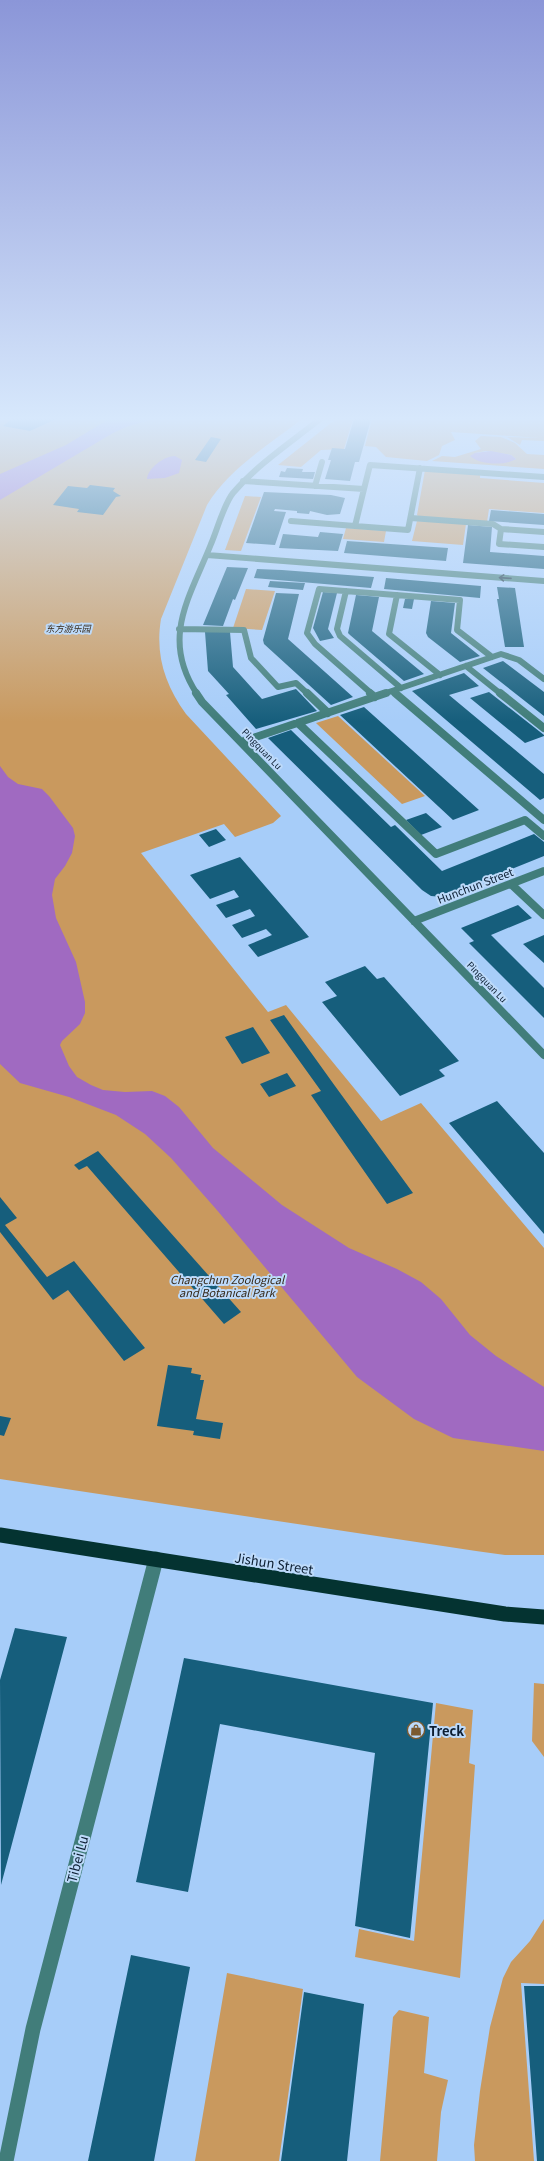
<svg xmlns="http://www.w3.org/2000/svg" width="544" height="2161" viewBox="0 0 544 2161" font-family="Georgia,'Noto Sans SC',serif">
<style>
.green{fill:#c9995e;fill-rule:evenodd}
.water{fill:#a06ac1}
.building{fill:#165e7c}
.lines{fill:none;stroke-linecap:round;stroke-linejoin:round}
.minor-far2{stroke:#417d7a;stroke-width:6}
.minor-far1{stroke:#417d7a;stroke-width:8}
.minor{stroke:#417d7a;stroke-width:15}
.major{stroke:#043331;stroke-width:15}
.oneway{stroke:#193644}
.labels{text-anchor:middle;dominant-baseline:central;stroke-width:4;stroke-linejoin:round;paint-order:stroke}
.far-park-label{font-size:9px;font-style:italic;fill:#362919;stroke:#bddafa}
.far-street-label{font-size:9px;fill:#0c1e32;stroke:#bddafa}
.street-label{font-size:11px;fill:#0c1e32;stroke:#bddafa}
.park-label{font-size:11px;font-style:italic;fill:#362919;stroke:#bddafa}
.near-street-label{font-size:13px;fill:#0c1e32;stroke:#bddafa}
.near-poi-label{font-size:13px;font-weight:bold;fill:#0c1e32;stroke:#bddafa;text-anchor:start}
</style>
<rect width="100%" height="100%" fill="#a7cdf9"/>
<!-- green -->
<path class="green" d="M0,419H302C269,445 229,468 207,505L161,619C155,655 165,685 186,714L281,816L273,823L235,837L224,824L141,853L268,1012L286,1005L381,1121L421,1103L544,1248V1555H505L476,1551L0,1479Z
M336,419H353L344,449L321,450L301,467L278,465Z
M372,419H544V441L522,440L520,445L507,437L540,438L451,432L455,440L442,446L439,455L427,461L386,457L376,447L365,446Z
M481,436L501,437L515,443L527,454L544,455V469L432,461L442,456L455,457L481,449L475,441ZM486,451L511,455L516,459L507,462H485L475,453Z
M425,470L480,474V478L544,483V513L489,509L487,522L418,516L417,515Z
M245,496L261,497L241,551L225,550Z
M417,521L466,524L463,545L412,541Z
M346,528L386,531L384,542L343,539Z
M246,589L275,591L262,630L233,628Z
M338,716L425,796L402,804L316,723Z
M534,1683L544,1684V1757L532,1741Z
M436,1703L473,1710L469,1763L475,1765L460,1978L355,1957L359,1929L414,1941Z
M544,1919V1984L521,1983L534,2161H475L474,2145L480,2091L490,2027L503,1978L511,1962L530,1941Z
M227,1973L303,1989L279,2161H195Z
M399,2010L429,2017L424,2073L448,2080L441,2112L437,2161H380L393,2017Z"/>
<!-- water -->
<path class="water" d="M109,419H152L126,427L113,433L0,500V474L66,445Z
M491,451L511,455L516,459C505,466 480,465 470,456L475,453Z
M175,456L182,460L179,473L165,478L147,479C148,468 164,456 175,456Z
M0,766L8,777L18,784L42,789L49,796L73,828L75,836L72,853L65,866L55,879L52,895L56,918L76,962L85,1002V1013L80,1024L62,1041L60,1045L69,1066L77,1077L91,1085L103,1090L125,1092L152,1091L165,1096L179,1107L213,1148L282,1205L349,1248L397,1269L421,1282L441,1299L470,1335L496,1356L544,1387V1451L453,1438L414,1419L357,1377L216,1209L171,1158L145,1134L116,1115L69,1097L20,1083L0,1064Z"/>
<!-- building -->
<path class="building" d="M16,419H56L30,431L3,426L10,420Z
M354,419H371L359,462H355L350,481L325,479L331,460H328L332,448L345,449Z
M211,437L221,439L206,462L195,460Z
M287,468L303,469L302,472H315L313,479L279,477L281,471L285,472Z
M90,485L115,488L113,491L121,496L116,497L103,515L77,512L79,509L53,505L68,486L87,488Z
M264,492L331,495L345,498L340,514L327,515L310,511L309,514L297,513V511L275,509L274,511L286,512L275,545L246,543Z
M491,510L544,514V525L489,521Z
M468,525L492,527L490,552L544,556V569L463,563Z
M320,532L343,534L338,551L279,548L283,534L318,537Z
M347,541L448,548L446,561L344,553Z
M227,567L248,568L235,600L233,599L223,626L203,625Z
M257,569L282,570L374,577L371,588L254,578Z
M386,578L481,586L480,598L384,589Z
M270,581L305,583L303,590L268,587Z
M497,587L515,588L524,647H505L497,599H499Z
M323,592L337,593L328,629L334,638L320,641L313,628Z
M276,593L299,594L288,639L353,697L331,705L264,644L263,640Z
M356,595L379,597L372,631L424,674L404,681L350,635L348,633Z
M405,599H414L412,609L403,608Z
M431,601L455,603L451,633L480,656L460,662L428,637L426,633Z
M205,632H230L233,667L262,699L296,689L317,711L256,729L226,695L229,694L208,671Z
M503,661L544,692V716L483,668Z
M464,673L479,686L449,695L544,774V798L540,800L412,691Z
M489,692L544,735V736L525,743L470,698Z
M364,707L479,810L453,820L340,715Z
M291,730L391,827L395,825L442,871L534,834L544,842V856L443,897L431,896L422,890L268,738Z
M426,813L442,827L421,835L406,820Z
M216,829L226,840L209,847L199,835Z
M240,857L309,937L258,957L248,945L272,935L266,929L242,938L232,925L255,916L250,909L226,918L216,905L239,897L234,890L210,899L190,875Z
M518,905L532,918L491,935L544,988V1018L469,943L474,941L461,928Z
M544,935V963L523,944Z
M365,966L377,979L384,977L459,1061L439,1070L445,1076L400,1096L322,1002L337,996L325,982Z
M284,1015L335,1086L413,1193L387,1204L311,1095L321,1091L270,1020Z
M253,1027L270,1053L242,1064L225,1037Z
M287,1073L296,1086L269,1097L260,1084Z
M497,1101L544,1153V1234L449,1123Z
M98,1151L241,1312L224,1324L87,1166L79,1170L74,1165Z
M0,1197L17,1218L5,1225L47,1277L74,1261L145,1348L124,1361L68,1290L53,1300L0,1232Z
M168,1365L192,1368L191,1373L201,1375L200,1380H204L196,1419L223,1423L220,1439L193,1435L194,1431L157,1426Z
M0,1416L11,1418L4,1436L0,1435Z
M15,1628L67,1637L1,1885L0,1680Z
M184,1658L433,1703L410,1938L355,1926L375,1753L220,1724L188,1892L136,1882Z
M131,1955L190,1967L154,2161H88Z
M524,1986H544V2161H537Z
M304,1992L364,2004L347,2161H281Z"/>
<g class="lines">
<!-- minor-far2 -->
<path class="minor-far2" d="M243,481L364,489L370,465L544,477
M315,486L322,462
M364,489L355,526L408,530L420,468
M411,518L493,524L501,529
M291,521L355,526
M544,532L501,529L499,544L544,547
M207,555L544,581
M346,591L337,629L340,636L401,688
M397,595L389,634L440,675
M179,629L244,630L251,658L278,687L296,683L308,694
M466,666L501,694
M393,691L396,694
M197,694C160,638 190,597 211,544C217,530 224,504 233,493C258,464 290,443 320,419
M372,694L315,644L307,633L319,589L460,600L457,630L492,657
M383,694L501,654L519,660L544,679"/>
<!-- minor-far1 -->
<path class="minor-far1" d="M196,693L202,702L544,1055
M307,693L328,713
M370,693L375,697
M395,693L544,820
M500,693L544,728
M298,723L436,854L525,820L544,836
M241,742L386,693
M511,884L544,915
M414,921L544,871"/>
<!-- minor -->
<path class="minor" d="M6,2161L33,2029L156,1559"/>
<!-- major -->
<path class="major" d="M0,1535L505,1614L544,1617"/>
</g>
<!-- one-way arrows -->
<defs><path id="oneway-shaft" d="M-6 0H5M1.5-3L5.5 0L1.5 3" fill="none" stroke-width="1.6" stroke-linecap="round" stroke-linejoin="round"/></defs>
<use class="oneway" href="#oneway-shaft" transform="translate(505 578) rotate(-176)"/>
<!-- sky -->
<linearGradient id="sky" x2="0" y2="1"><stop stop-color="#8b96d8"/><stop offset="0.58" stop-color="#d7e8fc"/><stop offset="1" stop-color="#d7e8fc" stop-opacity="0"/></linearGradient>
<rect width="544" height="722" fill="url(#sky)"/>
<!-- icons -->
<defs>
<symbol id="shop-ring" viewBox="-11 -11 22 22"><circle r="9.5" fill="#bddafa" stroke="#7b5a30" stroke-width="1.5"/><path d="M-5-2.5h2.3a2.7 3.5 0 0 1 5.4 0H5L5.5 6h-11ZM-1.5-2.5h3a1.5 2.3 0 0 0-3 0Z" fill="#7b5a30"/></symbol>
</defs>
<g fill-rule="evenodd">
<use href="#shop-ring" x="406" y="1720" width="20" height="20"/>
</g>
<g class="labels">
<!-- far-park labels -->
<g class="far-park-label">
<text x="68" y="628">东方游乐园</text>
</g>
<!-- far-street labels -->
<g class="far-street-label">
<text transform="translate(262 749) rotate(46)">Pingquan Lu</text>
<text transform="translate(487 982) rotate(46)">Pingquan Lu</text>
</g>
<!-- street labels -->
<g class="street-label">
<text transform="translate(475 885) rotate(-21)">Hunchun Street</text>
</g>
<!-- park labels -->
<g class="park-label">
<text x="227" y="1279">Changchun Zoological<tspan x="227" dy="13">and Botanical Park</tspan></text>
</g>
<!-- near-street labels -->
<g class="near-street-label">
<text transform="translate(274 1563) rotate(9)">Jishun Street</text>
<text transform="translate(77 1859) rotate(-75)">Tibei Lu</text>
</g>
<!-- near-poi labels -->
<g class="near-poi-label">
<text x="429" y="1730">Treck</text>
</g>
</g>
</svg>
